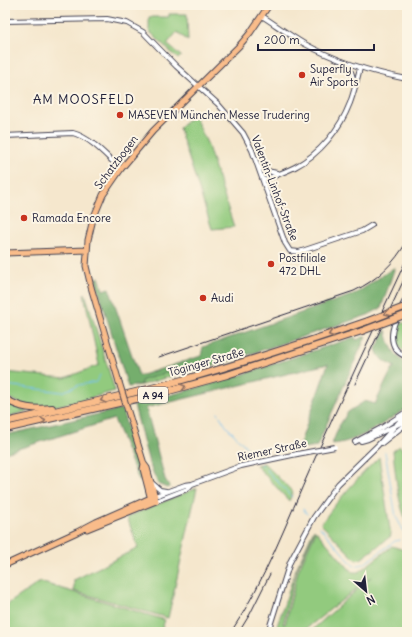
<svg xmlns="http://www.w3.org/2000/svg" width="412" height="637" viewBox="0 0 412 637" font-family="Delius,sans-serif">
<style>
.green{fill:#92ca7e;stroke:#5a765c}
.forest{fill:#75ae6d;stroke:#4c6854}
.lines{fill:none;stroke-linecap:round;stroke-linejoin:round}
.stream{stroke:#77c1f0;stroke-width:1}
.minor-casing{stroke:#424051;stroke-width:6}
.major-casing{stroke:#424051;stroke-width:7}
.highway-casing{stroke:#424051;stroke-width:8}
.minor{stroke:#fff;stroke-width:4}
.major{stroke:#f9bc8a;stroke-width:5}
.highway{stroke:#f9bc8a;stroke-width:6}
.rail{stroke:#22223b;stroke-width:1}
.minor-bridge-casing{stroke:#424051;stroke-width:6;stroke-linecap:butt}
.major-bridge-casing{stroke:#424051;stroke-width:7;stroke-linecap:butt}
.highway-bridge-casing{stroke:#424051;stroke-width:8;stroke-linecap:butt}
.minor-bridge{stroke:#fff;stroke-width:4}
.major-bridge{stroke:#f9bc8a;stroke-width:5}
.highway-bridge{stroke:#f9bc8a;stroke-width:6}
.oneway{stroke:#8e6f62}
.poi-dot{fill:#c8321e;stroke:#fcf5e5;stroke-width:1.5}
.labels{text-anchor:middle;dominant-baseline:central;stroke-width:4;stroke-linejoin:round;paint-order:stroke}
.shield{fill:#fcf5e5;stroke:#63616e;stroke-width:1}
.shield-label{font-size:10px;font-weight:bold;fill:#22223b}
.poi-label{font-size:11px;fill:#22223b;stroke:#fcf5e5;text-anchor:start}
.street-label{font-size:11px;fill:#22223b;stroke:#fcf5e5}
.quarter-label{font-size:13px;letter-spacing:1px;fill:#22223b;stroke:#fcf5e5}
</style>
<rect width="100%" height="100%" fill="#fcf5e5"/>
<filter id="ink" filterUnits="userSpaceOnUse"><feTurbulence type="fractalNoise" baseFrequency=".025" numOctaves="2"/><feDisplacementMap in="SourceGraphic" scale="8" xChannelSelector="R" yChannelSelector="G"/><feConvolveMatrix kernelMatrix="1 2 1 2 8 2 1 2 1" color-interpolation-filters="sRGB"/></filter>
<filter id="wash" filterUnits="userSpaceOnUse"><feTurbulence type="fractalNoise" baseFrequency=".012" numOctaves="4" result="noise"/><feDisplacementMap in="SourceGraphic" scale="16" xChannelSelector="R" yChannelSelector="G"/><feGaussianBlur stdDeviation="0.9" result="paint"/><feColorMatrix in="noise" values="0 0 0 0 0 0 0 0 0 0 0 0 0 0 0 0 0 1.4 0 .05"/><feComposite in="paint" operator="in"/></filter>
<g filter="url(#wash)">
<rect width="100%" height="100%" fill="#f5e7cd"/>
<!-- green -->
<path class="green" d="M169,14H187L188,41L177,32L167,44L181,56L178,59L149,31V17H169Z
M194,115L207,143L234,227L212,229L179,128Z
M85,293L115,391C91,397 56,410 32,406C22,405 13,400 5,396V372L65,378L99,365L84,294Z
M407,322V352C395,348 394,335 397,325Z
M172,371L175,375L141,385L140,381Z
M5,402L20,409L29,411L5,417Z
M400,446L407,456V521C398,507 395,469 393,451Z
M379,457L391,536L361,559L356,560L321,524C338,499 358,478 379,457Z
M264,463L293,492L289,501L256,465Z
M197,488L168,618L74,591V580L138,548L127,517Z
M314,529L315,530L296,571L283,624H285L298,571L316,531L352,572H359L392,546L407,551V632H310L371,577L302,632H275L295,572Z
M40,582L165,620L161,632H9L10,631L5,622V606Z"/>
<!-- forest -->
<path class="forest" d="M395,267L381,308L368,315L220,364L175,375L172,371L141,381V385L128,387L95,279L99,277L103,290L109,288L139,376L201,356L203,347L355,294Z
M386,330C389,345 394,356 407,364V404L406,409C383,423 359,442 332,444L339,426L348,412L365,401L375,404L392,369L395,367C385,362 380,361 376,349Z
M366,336L317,446L298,449L328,364L146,408L165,479L170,487L167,488L158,484L149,463L134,405L229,379L355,337L356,340Z
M122,409L142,480L139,481L114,419L5,453V435Z"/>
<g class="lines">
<!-- stream -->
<path class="stream" d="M5,385L62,392L79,385L96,382L100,375
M218,413L226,426L254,455
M385,452L396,517L407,537
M261,464L292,497
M303,509L307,514
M319,526L354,566L364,564L395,541L400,540"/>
</g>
</g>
<g filter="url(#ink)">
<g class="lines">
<defs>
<path id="minor" d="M262,16C276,25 289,35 303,43C336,61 370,72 407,79
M5,21L107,19L127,23L143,32L176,66L218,104L243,133L252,150L285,243L290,251L299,252L362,231L372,225
M344,62L351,72L355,84
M5,136L73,133C93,139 106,156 121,169
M258,166L267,171L277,173
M264,180C274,176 285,172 295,167C320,154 340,129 350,103C354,92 357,80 360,68
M407,297C397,315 379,346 407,357
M361,441L368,439L407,420
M355,442L383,427L406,412
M382,443L407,423
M152,483L160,490L166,491
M155,496L185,485L192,484L241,466L297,454
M156,501L187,489L191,485
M268,632L290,562L314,517L338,484L378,445L407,413"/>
<path id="major" d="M5,253L87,250
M119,382L91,287L86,266L88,240L93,219L103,195L121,169L153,131L239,46L250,33L269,5
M130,418L144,464L143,469L151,500
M87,529L156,501L147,468L144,464
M5,565L77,532L96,522L155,496"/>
<path id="highway" d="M5,399C20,408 34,410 52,408
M5,422C64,409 124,396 182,380C245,362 307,342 368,321
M5,429L158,394L227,375L362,331"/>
</defs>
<!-- minor casing -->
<use href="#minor" class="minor-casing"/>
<!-- major casing -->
<use href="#major" class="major-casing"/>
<!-- highway casing -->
<use href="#highway" class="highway-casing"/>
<!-- minor -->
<use href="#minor" class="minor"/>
<!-- major -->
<use href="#major" class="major"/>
<!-- highway -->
<use href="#highway" class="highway"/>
<!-- rail -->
<path class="rail" d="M159,357L354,291C377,280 394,264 407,241
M355,384L407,273
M231,632C265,581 287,521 312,465C342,396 375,327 407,258
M239,632L250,614L270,574"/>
<defs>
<path id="minor-bridge" d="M297,454L335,447"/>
<path id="major-bridge" d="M119,382L130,418"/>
<path id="highway-bridge" d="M368,321L407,306
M362,331L407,314"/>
</defs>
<!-- minor-bridge casing -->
<use href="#minor-bridge" class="minor-bridge-casing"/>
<!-- major-bridge casing -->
<use href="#major-bridge" class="major-bridge-casing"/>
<!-- highway-bridge casing -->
<use href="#highway-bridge" class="highway-bridge-casing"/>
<!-- minor-bridge -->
<use href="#minor-bridge" class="minor-bridge"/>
<!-- major-bridge -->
<use href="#major-bridge" class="major-bridge"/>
<!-- highway-bridge -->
<use href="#highway-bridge" class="highway-bridge"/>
</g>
<!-- one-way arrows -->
<defs><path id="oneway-chevron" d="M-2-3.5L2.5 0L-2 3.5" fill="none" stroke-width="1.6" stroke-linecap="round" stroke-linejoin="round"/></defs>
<g class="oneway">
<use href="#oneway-chevron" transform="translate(387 313) rotate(159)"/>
<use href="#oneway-chevron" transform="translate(331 334) rotate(162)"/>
<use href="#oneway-chevron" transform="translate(183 387) rotate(-15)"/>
<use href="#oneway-chevron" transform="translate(103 400) rotate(166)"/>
<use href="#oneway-chevron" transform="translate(43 421) rotate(-13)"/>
</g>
</g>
<!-- markers -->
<g class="poi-dot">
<circle cx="302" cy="75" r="4"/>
<circle cx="120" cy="115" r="4"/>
<circle cx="24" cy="218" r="4"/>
<circle cx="271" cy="264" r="4"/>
<circle cx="203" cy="298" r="4"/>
</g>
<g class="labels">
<!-- shield labels -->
<rect class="shield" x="138" y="387" width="30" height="16" rx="3"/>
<g class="shield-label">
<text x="153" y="395">A 94</text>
</g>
<!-- poi labels -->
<g class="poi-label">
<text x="310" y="69">Superfly<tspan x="310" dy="13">Air Sports</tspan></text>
<text x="128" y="115">MASEVEN München Messe Trudering</text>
<text x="32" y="218">Ramada Encore</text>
<text x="279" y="258">Postfiliale<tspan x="279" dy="13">472 DHL</tspan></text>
<text x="211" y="298">Audi</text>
</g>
<!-- street labels -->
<g class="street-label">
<text transform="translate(116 162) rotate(-53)">Schatzbogen</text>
<text transform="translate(275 188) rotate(69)">Valentin-Linhof-Straße</text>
<text transform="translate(206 362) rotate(-16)">Töginger Straße</text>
<text transform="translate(272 450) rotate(-12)">Riemer Straße</text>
</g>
<!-- quarter labels -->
<g class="quarter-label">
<text x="84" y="99">AM MOOSFELD</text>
</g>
</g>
<!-- margin -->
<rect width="412" height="637" fill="none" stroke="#fcf5e5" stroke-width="20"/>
<!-- north arrow -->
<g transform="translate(366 591) rotate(152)" stroke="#fcf5e5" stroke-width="3" paint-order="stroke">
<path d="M0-3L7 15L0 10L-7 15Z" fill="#22223b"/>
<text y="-6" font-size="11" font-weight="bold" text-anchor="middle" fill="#22223b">N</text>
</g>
<!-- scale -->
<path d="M258 44v6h116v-6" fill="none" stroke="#22223b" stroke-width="2"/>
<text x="264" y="44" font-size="12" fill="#22223b" stroke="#fcf5e5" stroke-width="3" paint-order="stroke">200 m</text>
</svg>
